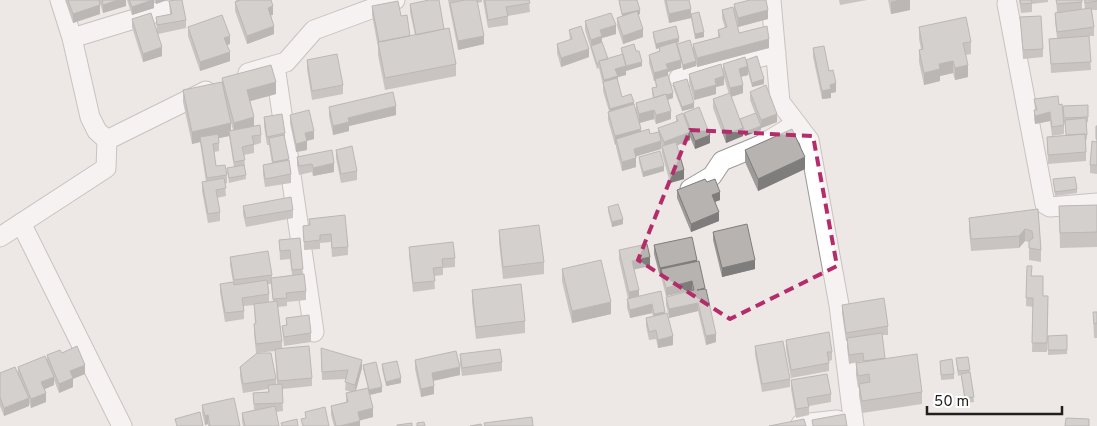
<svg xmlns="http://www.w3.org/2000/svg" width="1097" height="426" viewBox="0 0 1097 426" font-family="Overpass,sans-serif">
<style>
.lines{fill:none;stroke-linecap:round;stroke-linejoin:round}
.minor-casing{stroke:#9b9795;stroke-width:21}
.minor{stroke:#fff;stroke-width:19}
.wall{fill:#9d9a97;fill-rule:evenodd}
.shaded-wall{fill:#7f7d7b}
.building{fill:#b6b3b0;stroke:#7f7d7b}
.marked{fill:none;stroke:#b52c6a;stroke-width:4;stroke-dasharray:10 6;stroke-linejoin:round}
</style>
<rect width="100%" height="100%" fill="#ede8e6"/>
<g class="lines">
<defs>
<path id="minor" d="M60,0L72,38L90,117L97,131L107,140
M771,0L780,102L809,140L839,305L854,426
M1007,4L1045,204L1050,207L1097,203
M72,38L164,10
M275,66L314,332
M248,73L286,62L314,30L395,0
M679,78L776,53
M690,189L712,176L722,161L761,145L796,124
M21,223L122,426
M0,237L106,168L107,140L206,91
M801,424L837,420"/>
</defs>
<!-- minor casing -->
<use href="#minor" class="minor-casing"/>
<!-- minor -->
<use href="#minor" class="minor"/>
</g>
<!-- wall -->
<path class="wall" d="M65,0H99L100,14L73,23Z
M99,0H126V6L103,13Z
M127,0H167L156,4L154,0V8L132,15Z
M236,0H271L273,15H271L274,34L247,44L235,11V2H236Z
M448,0H482V2L477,3L484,44L458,50Z
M483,0H529L530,12L508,16V25L488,28Z
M619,0L640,14L638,15L643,37L623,44L617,26V18L622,16L619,3Z
M664,0H689L691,14L704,37L695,39L691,18L669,23Z
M839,0H867L840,5Z
M888,0H910V10L891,14Z
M1019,0H1048V2L1032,4V12L1021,13Z
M1056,0H1082V9H1085L1084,0H1097V10H1092L1094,27V36H1089L1091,70L1051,73L1049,39L1057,38L1055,21V13L1057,12Z
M169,1L186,20V28L158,34L162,56L143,62L132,27V19L157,31L156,17L170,14Z
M410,4L444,29L456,64V76L385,90L378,55V47L372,15V6L410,36L415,35L410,12Z
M734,4L768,19L738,27L734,13Z
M722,10L739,33L769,48L697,67L696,64V66L683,70L681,62V68L668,72V75L673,98L668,100L671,119L656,124L654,119L640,123L641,131L650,134L658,132V128L676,122V116L684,117V113L710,143L695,149L690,137V140L677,145L684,179L670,183L662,154L661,144V149L636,156V167L622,171L616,147V144L615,145L608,120V112L609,111L603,91V85L599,68L597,69L585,30V21L616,34L602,38V42L608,59L622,55L621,48L636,51L642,66L626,71V75L618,77V81L622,97L634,104L636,110V103L653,98L652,93V88L656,87L655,81H654L649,63V55L659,52V48L656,49L653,36V32L679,42L676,43L677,46L693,51V44L718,37V30L725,28L722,18Z
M1020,17L1043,49V57L1023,59Z
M188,27L230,44L227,45L230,61L200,71L188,36Z
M919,27L971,42V54L966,55L968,77L955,80L953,73L940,76V81L924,85L919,62V50L921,49L919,39Z
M569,30L589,57L561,67L557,53V44L570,40Z
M813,48L829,71L836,92L831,93V98L822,99L813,57Z
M307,60L343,85V94L312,100L307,69Z
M746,60L764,84L752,87L748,72V75L741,77L743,93L731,97L740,120L755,113L750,100V92L777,122L761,128V130L745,136L743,131V136L726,143L713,108V99L729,94L724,78V85L716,87V94L694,100L689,82V74L723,71V64Z
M222,78L276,94L250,101L254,126L261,135V143L254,145V153L244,155L246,179L229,183L227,168L234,167L229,136L219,138V151L214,152L216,166L227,175V183L225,184L226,196L217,198L220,212V221L208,223L202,191V182H206L200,142L192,144L183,102V90L222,84ZM230,119L233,130L231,131Z
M673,83L694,108L682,111L673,87Z
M1034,99L1059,105L1063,119L1088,105V122H1086L1087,139L1086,140V161L1048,164L1047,137L1066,135L1065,123H1064V134L1052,136L1050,121L1035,124L1034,119V110H1035Z
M329,107L396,115L349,126V131L333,135L329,116Z
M290,115L314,139L307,141V150L296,152L290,123Z
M264,117L285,133V139L291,174V183L265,187L263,174V165L272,164L269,145H267L264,126Z
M1097,126V174L1090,173V165L1096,142Z
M336,150L357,171V180L341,183L336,158Z
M745,150L805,169L758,191L745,162Z
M297,157L334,172L313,176L312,172L299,175L297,165Z
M639,157L664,171L643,177L639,162Z
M1053,179L1077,189V193L1055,196Z
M707,182L720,200L715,202L719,221L691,232L677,198V190Z
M1097,205V247L1060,248L1059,206Z
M243,206L293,210V218L246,227L243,214Z
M608,207L623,224L612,227L608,211Z
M1038,209L1041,250V262L1029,260V242L1025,241L1019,248L971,251L969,230V218Z
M345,215L348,247V255L332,257L331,242L320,243V249L304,250L303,226L309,225V219Z
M499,230L544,262V274L503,279L499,242Z
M713,232L755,269L722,277L713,240Z
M300,238L303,274L306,291V300L287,302V306L278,307L282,341V349L312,378V386L282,389L283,411L276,412L279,426H243L242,421V413L254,410L253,393L268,392V389L243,393L240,376V367L276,379V385H277L275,351L256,353L254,333V324H255L254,305L244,306V319L225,322L220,292V284L233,282L230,265V257L272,275V278L292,275L290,259L280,260L279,240ZM268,284H271L273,302H269V294Z
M654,245L697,261L705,289L716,342L706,345L698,311L669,318L666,305V297L692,291V290L666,296L661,277H660L654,254Z
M409,247L455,258V267L443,268V275L434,276L435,289L413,292L409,255Z
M619,250L650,266L634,269L639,296L665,313L673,345L658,348L656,339L649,340L646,326V318L653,316L652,313L630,318L627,308V299H628L619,259Z
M1027,266L1032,276L1043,296H1048L1047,352H1032L1033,307L1026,306Z
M562,269L611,314L572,323L562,281Z
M472,290L525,321V333L476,339L472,302Z
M842,305L888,326V335H882L885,359L922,392V404L862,413L859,396V387L858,388L856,375V363L863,361L849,364L847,347V341H846L842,313Z
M1093,312H1097V338H1094Z
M286,318L311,333V342L284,346L282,326L286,325Z
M1067,335V354L1048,355V336Z
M786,340L832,352V360L829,361V371L791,378L786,349Z
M755,346L790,379V387L762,392L755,354Z
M321,348L362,368L356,391L368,388L363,369V365L382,392L370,395L373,417L360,420V426H334L331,415V406L346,402V393L351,392L345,390L346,379L322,380Z
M62,353L85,374L73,378V387L59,393L54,380V385L44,389L46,402L31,408L29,403V406L4,416L0,406V373H18V367L47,360V355Z
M460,354L502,362V371L462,376L460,363Z
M956,358L970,370L974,402L965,403L961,375L958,376Z
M415,360L460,375L433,381L434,394L421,397L415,369Z
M940,361L954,374V379L941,380Z
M382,364L401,383L386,386L382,369Z
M791,380L831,394V402L809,406V415L796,418L791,389Z
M202,405L240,426H208V424L205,425L202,413Z"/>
<!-- shaded-wall -->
<path class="shaded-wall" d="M118,0H126V6L103,13V5Z
M152,0H154V8L132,15V7Z
M156,0H167L156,4Z
M898,0H910V10L891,14V2Z
M100,5V14L73,23V14Z
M273,6V15L268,16V8Z
M691,9V18L669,23V14Z
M640,10V14L622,19V14Z
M768,10V19L738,27V18Z
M616,25V34L602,38V44L591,46V48V40L600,30Z
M274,26V34L247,44V36Z
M643,29V37L623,44V36Z
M704,32V37L695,39V34Z
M230,36V44L224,46V38Z
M484,36V44L458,50V41Z
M679,38V42L656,49V44Z
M769,39V48L697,67V58Z
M162,47V56L143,62V54Z
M589,49V57L561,67V58Z
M230,52V61L200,71V62Z
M681,60V68L668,72V77L654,81V73L666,64Z
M696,61V66L683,70V65Z
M953,61V73L940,76V81L924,85V73L939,64Z
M642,62V66L626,71V75L618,77V85L604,86V80L615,69Z
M968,65V77L955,80V68Z
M748,66V75L739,77V69Z
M724,76V85L716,87V94L694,100V91L715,79Z
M764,79V84L752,87V83Z
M276,82V94L247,102V90Z
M836,83V92L831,93V98L822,99V91L830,85Z
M743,85V93L730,97V88Z
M673,93V98L654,103V99Z
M634,102V111L610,117V109Z
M694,103V108L682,111V107Z
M396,106V115L349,126V131L333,135V126L348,118Z
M654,110V119L639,123V114Z
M671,111V119L656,124V115Z
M1050,112V121L1035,124V116Z
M777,114V122L761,128V120Z
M254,117V129L234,135V123Z
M231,123V135L229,131V136L201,142L200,137V142L192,144V132Z
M761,126V130L745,136V132Z
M743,128V136L726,143V134Z
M641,129V137L616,139V144L615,145V136Z
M314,131V139L305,141V133Z
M690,132V140L664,151V142Z
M710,135V143L695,149V141Z
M307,141V150L296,152V144Z
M661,141V149L634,157V149Z
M805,157V169L758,191V179Z
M636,158V167L622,171V162Z
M334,163V172L313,176V168Z
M664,166V171L643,177V172Z
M684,170V179L670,183V174Z
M720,192V200L712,203V195Z
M719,212V221L691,232V224Z
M623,219V224L612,227V222Z
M1025,229V241L1019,248V236Z
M650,257V266L632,270V261Z
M697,260V268L661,269V277H660V268Z
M755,260V269L722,277V268Z
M692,281V290L666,296V288Z
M639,290V298L629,300V292Z
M611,302V314L572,323V311Z
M698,303V311L669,318V309Z
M652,304V313L630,318V310Z
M665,312V320L654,323V314Z
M716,334V342L706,345V336Z
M673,336V345L658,348V340Z
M362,360V368L355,393V385Z
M85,365V374L73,379V387L59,393V384L70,371Z
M460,367V375L432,381V373Z
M54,377V385L41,391V382Z
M401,378V383L386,386V382Z
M434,386V394L421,397V389Z
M382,387V392L369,395V390Z
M46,393V402L31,408V399Z
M29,398V406L4,416V408Z
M373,408V417L358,421V412Z
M208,415V424L205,425V416Z
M360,421V426H340Z"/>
<!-- building -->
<path class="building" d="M68,0H99L100,5L73,14Z
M102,0H118L103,5Z
M129,0H152L132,7Z
M176,0H182L186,20L157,25L156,17L172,14L169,1Z
M241,0H271L273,6L268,8L274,26L247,36L235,2Z
M429,0H439L444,29L416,35L410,4Z
M465,0H477L484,36L458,41L450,3Z
M485,0H529L530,3L506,7L508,16L488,20Z
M619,0H637L640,10L622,14Z
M666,0H689L691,9L669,14Z
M750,0H766L768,10L738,18L734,4Z
M1020,0H1031L1032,3L1021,4Z
M1056,0H1082V2L1057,4Z
M1085,0H1097V1L1085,3Z
M398,1L401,16L407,15L410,36L379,42L372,6Z
M733,7L739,33L767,26L769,39L697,58L693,44L720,37L718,30L727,27L722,10Z
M1091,8L1094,27L1057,32L1055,13Z
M637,11L643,29L623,36L617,18Z
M699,12L704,32L695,34L691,14Z
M151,13L162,47L143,54L132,19Z
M611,13L616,25L600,30L602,36L591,40L585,21Z
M222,15L230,36L224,38L230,52L200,62L188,27Z
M1041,16L1043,49L1023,50L1020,17Z
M966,17L971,42L963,43L968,65L955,68L953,61L939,64L940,69L924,73L919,50L923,49L919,27Z
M581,26L589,49L561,58L557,44L572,39L569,30Z
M676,26L679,38L656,44L653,32Z
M449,28L456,64L385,78L378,42Z
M1089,36L1091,62L1051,64L1049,39Z
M690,40L696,61L683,65L677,44Z
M602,42L608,59L599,61V64H597L591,46Z
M676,42L681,60L666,64L668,69L654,73L649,55L660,51L659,47Z
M634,44L636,51H639L642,62L626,66L621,48Z
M824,46L829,71L833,70L836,83L830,85L831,89L822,91L813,48Z
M337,54L343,85L312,91L307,60Z
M623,54L626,66L615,69L618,76L604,80L599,61Z
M757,56L764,79L752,83L746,60Z
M745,57L748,66L739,69L743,85L730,88L723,64Z
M721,64L724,76L715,79L716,85L694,91L689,74Z
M271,65L276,82L247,90L254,117L234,123L222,78Z
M668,75L673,93L667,95L666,94L654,98L652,88L657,87L655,79Z
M617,78L622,97L631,94L634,102L610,109L603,82Z
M687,79L694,103L682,107L673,83Z
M222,82L231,123L192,132L183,90Z
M766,85L777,114L761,120L750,92Z
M393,92L396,106L348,118L349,122L333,126L329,107Z
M730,93L743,128L726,134L713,99Z
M666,94L671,111L656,115L654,110L639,114L636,103Z
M1058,96L1059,105L1062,104L1064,125L1052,127L1050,112L1035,116L1034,110H1037L1034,99Z
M634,104L641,129L615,136L608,112Z
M1088,105V117L1064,118L1063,106Z
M699,107L710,135L695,141L684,113Z
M309,110L314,131L305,133L307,141L296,144L290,115Z
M683,113L690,132L664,142L658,128L678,121L676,116Z
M756,113L761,126L745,132L740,119Z
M282,114L285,133L267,137L264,117Z
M1086,118L1087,135H1085V134L1066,135L1065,120Z
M260,125L261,135L252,136L254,144L242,147L245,160L234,162L229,131Z
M1096,126H1097V139H1096Z
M649,129L650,134L659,132L661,141L634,149L636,158L622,162L616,139Z
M792,129L805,157L758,179L745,150Z
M218,134L219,143L213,144L216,166L225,165L227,175L207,178L200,137Z
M1085,134L1086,152L1048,155L1047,137Z
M284,135L289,159L273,162L269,138Z
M1092,141L1097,142V165H1090Z
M676,142L684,170L670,174L662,146Z
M352,146L357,171L341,174L336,150Z
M332,150L334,163L313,168L312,164L299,166L297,157Z
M660,151L664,166L643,172L639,157Z
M289,160L291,174L265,179L263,165Z
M244,165L246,175L229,178L227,168Z
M1075,177L1077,189L1055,192L1053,179Z
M224,178L226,188L216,190L220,212L208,214L202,182Z
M705,179L707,182L715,179L720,192L712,195L719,212L691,224L677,190Z
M291,197L293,210L246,218L243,206Z
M618,204L623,219L612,222L608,207Z
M1097,205V232L1060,233L1059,206Z
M1038,209L1041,250L1029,248V241L1033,238L1032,231L1025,229L1019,236L971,239L969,218Z
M345,215L348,247L332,248L331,234L320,235V240L304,242L303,226L310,225L309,219Z
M747,224L755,260L722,268L713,232Z
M539,225L544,262L503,267L499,230Z
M692,237L697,260L660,268L654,245Z
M300,238L303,269L292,270L290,250L280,251L279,240Z
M453,242L455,258L442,259L443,267L433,268L435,281L413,283L409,247Z
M647,244L650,257L632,261L639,290L629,292L619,250Z
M268,251L272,275L234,280L230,257Z
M601,260L611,302L572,311L562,269Z
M699,261L705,288L697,290L706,289L716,334L706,336L698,303L669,309L666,297L694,290L692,281L666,288L661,269Z
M1027,266H1032L1031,276H1043V296H1048L1047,343H1032L1033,298H1026Z
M304,274L306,291L286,293L287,298L273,299L271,278Z
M267,280L269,294L242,298L244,311L225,313L220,284L233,282L234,285Z
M521,284L525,321L476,327L472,290Z
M661,291L665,312L654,314L652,304L630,310L627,299Z
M884,298L888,326L846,333L842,305Z
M277,301L282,341L256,344L254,324L256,323L254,304Z
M1093,312H1097V323L1094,324Z
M667,313L673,336L658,340L656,330L649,332L646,318Z
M309,315L311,333L284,337L282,326L287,325L286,318Z
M829,332L832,352H827L829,363L791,370L786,340Z
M882,333L885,358L864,361L863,353L849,355L847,338Z
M1067,335V350H1048V336Z
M783,341L790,379L762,384L755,346Z
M77,346L85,365L70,371L73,378L59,384L47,355L60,350L62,353Z
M309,346L312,378L278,381L275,349Z
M321,348L362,360L355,385L345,382L348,370L322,372Z
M500,349L502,362L462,368L460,354Z
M456,351L460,367L432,373L434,386L421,389L415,360Z
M257,353H271L276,379L243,384L240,367Z
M917,354L922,392L862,401L859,384L870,382L869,374L858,376L856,363Z
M45,356L54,377L41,382L46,393L31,399L18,367Z
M968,357L970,370L958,371L956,358Z
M952,359L954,374L941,375L940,361Z
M397,361L401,378L386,382L382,364Z
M376,362L382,387L369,390L363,365Z
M15,367L29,398L4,408L0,397V373Z
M970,372L974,397L965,398L961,374Z
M827,374L831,394L807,398L809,407L796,409L791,380Z
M282,384L283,403L254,404L253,393L269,392L268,385Z
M368,388L373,408L358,412L360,421L340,426H336L331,406L348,402L346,393Z
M234,398L240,426H210L208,415L205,416L202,405Z
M275,406L279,426H245L242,413Z
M325,407L329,426H303L301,419L306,418L305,412Z
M200,412L203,426H177L175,419Z
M845,414L847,426H813L812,420Z
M532,417L533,426H485L484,423Z
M1066,418L1089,419V426H1065Z
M297,419L298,426H282L281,423Z
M804,419L806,426H769Z
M424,422L425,426H417V423Z
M412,423V426H397V425Z
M481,424L482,426H470Z"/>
<!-- marked area -->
<path d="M0 0H1097V426H0ZM690,130L813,136L837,266L730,319L638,260Z" fill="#ede8e6" fill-opacity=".55" fill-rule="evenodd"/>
<path class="marked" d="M690,130L813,136L837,266L730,319L638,260Z"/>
<!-- scale -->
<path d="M927 406v8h135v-8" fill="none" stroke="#201f1e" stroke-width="2.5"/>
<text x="934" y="406" font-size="15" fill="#201f1e" stroke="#ffffff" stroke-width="4" paint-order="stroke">50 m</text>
</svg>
